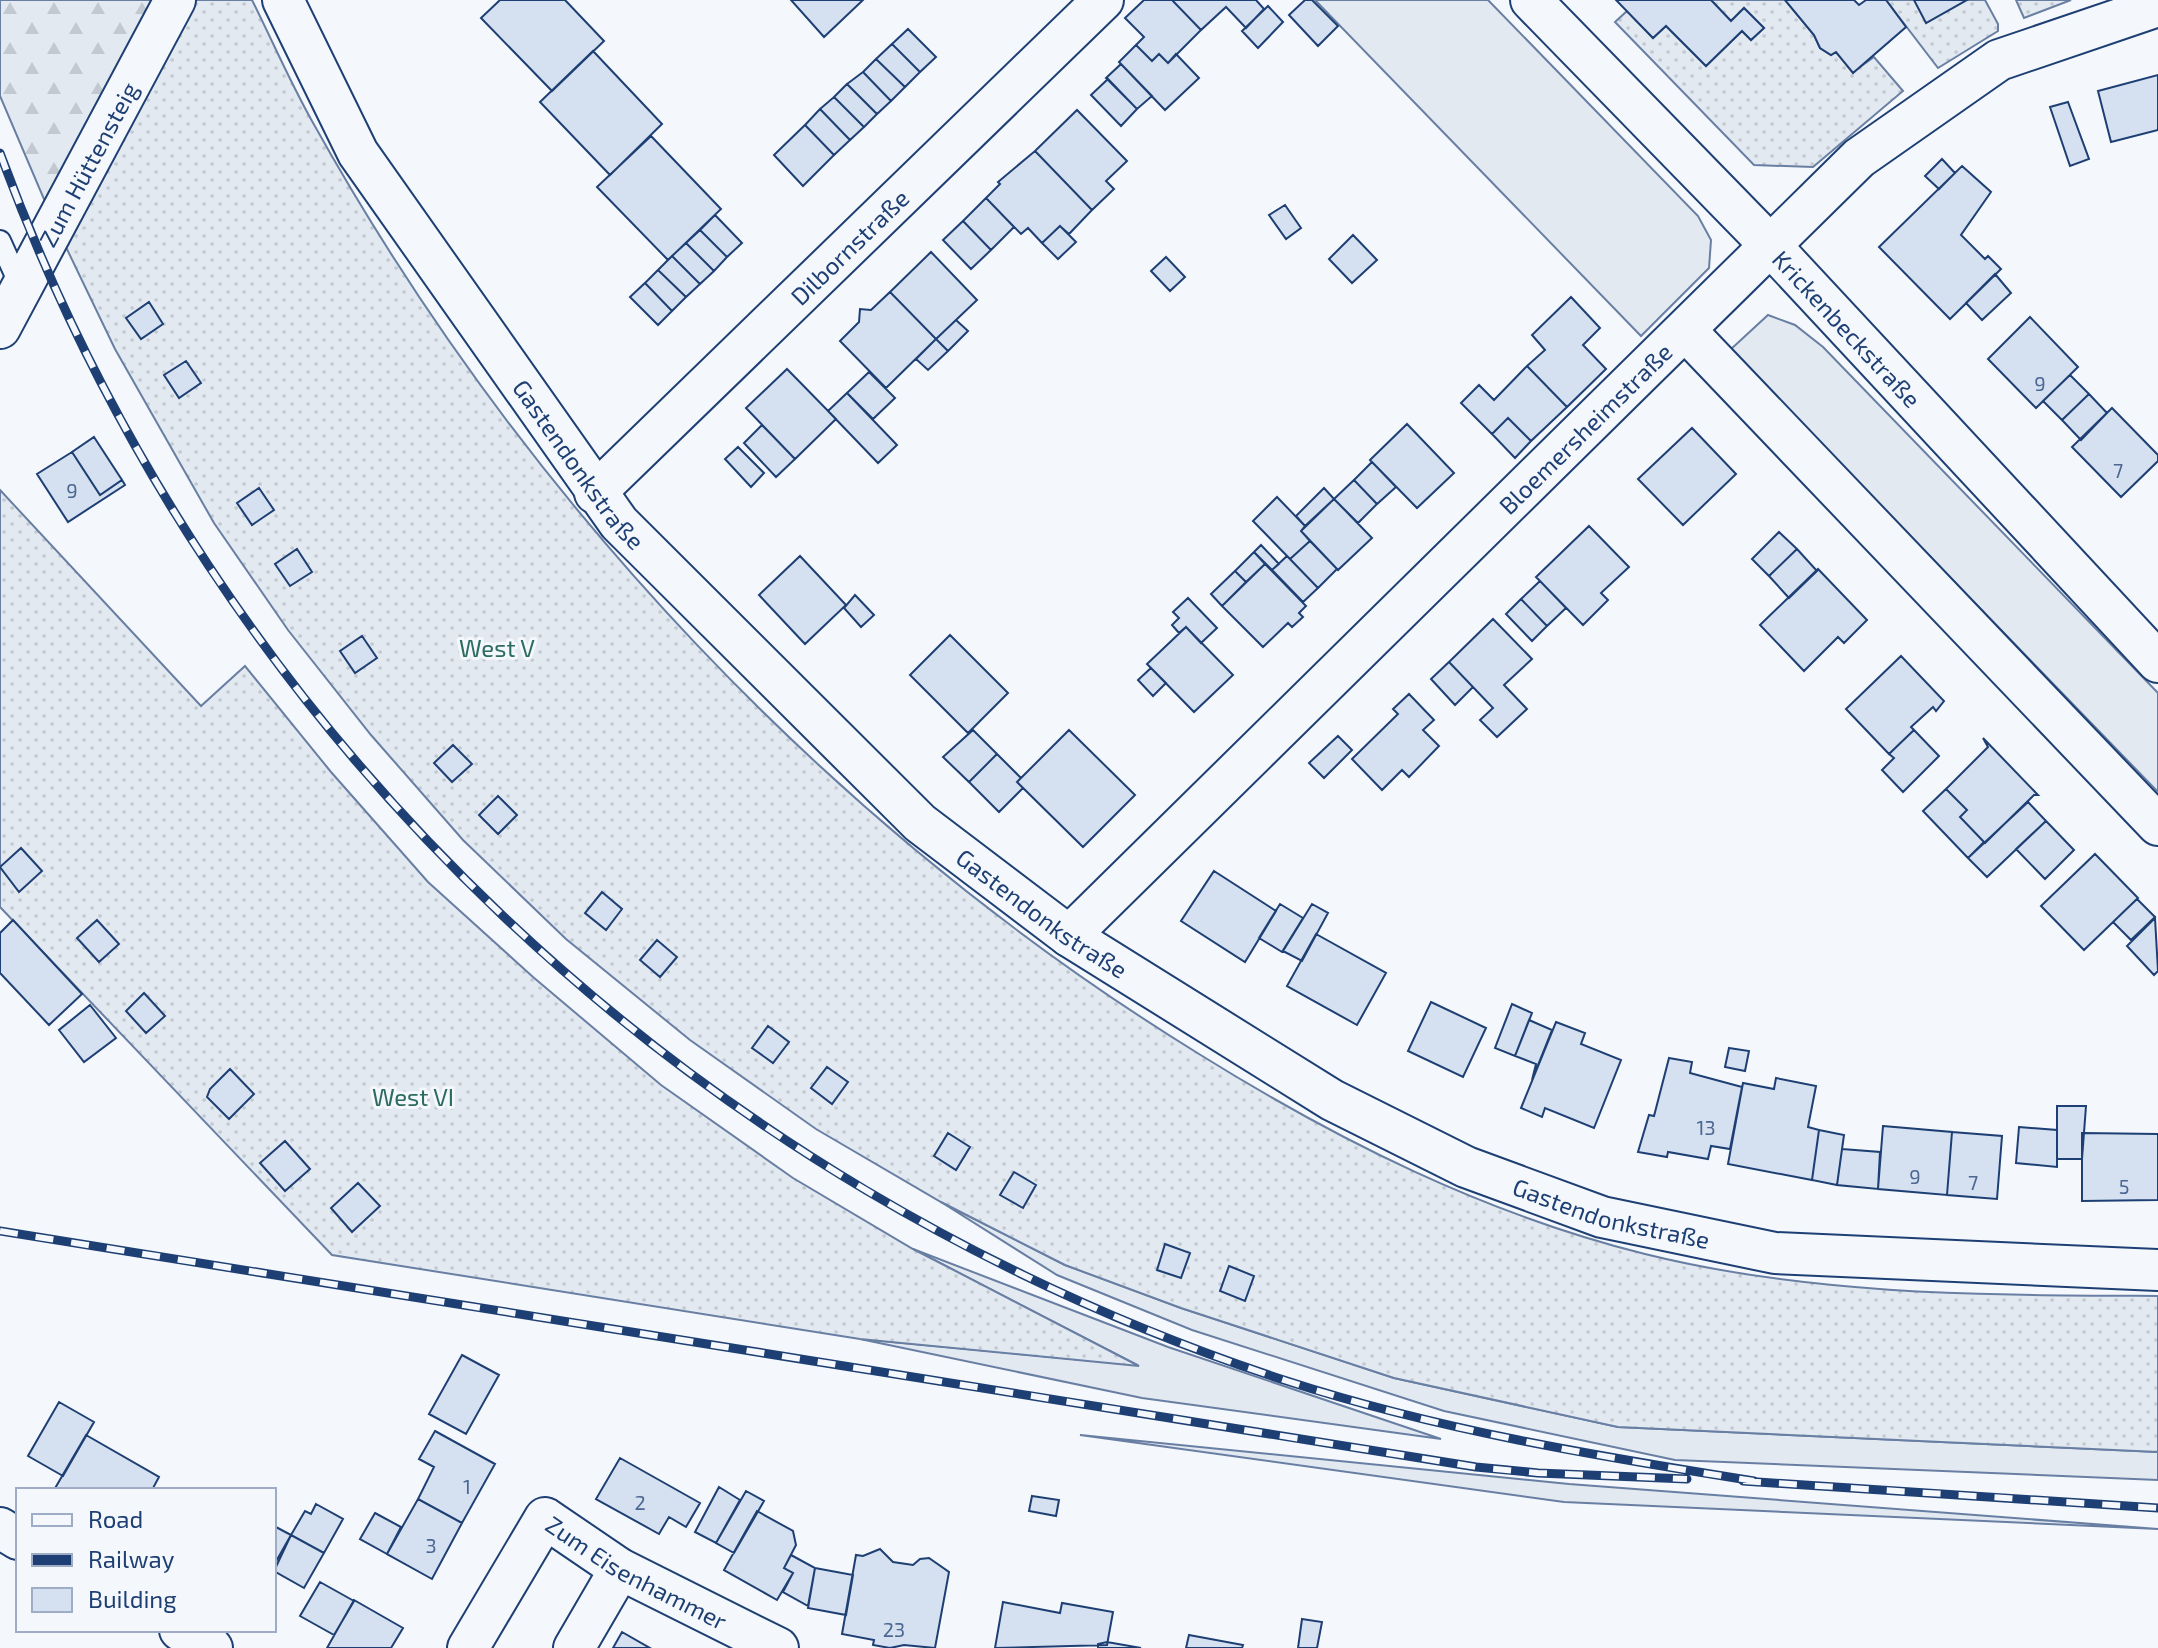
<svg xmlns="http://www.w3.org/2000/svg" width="2158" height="1648" viewBox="0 0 2158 1648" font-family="'Exo 2',sans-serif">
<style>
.grass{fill:#e3e9f0;stroke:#687fa3;stroke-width:2}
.forest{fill:url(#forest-firs);stroke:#687fa3;stroke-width:2}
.garden{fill:url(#garden-dots);stroke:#687fa3;stroke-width:2}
.building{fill:#d5e0f0;stroke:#1d3f73;stroke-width:2}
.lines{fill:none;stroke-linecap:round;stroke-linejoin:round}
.service-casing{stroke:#1d3f73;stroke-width:24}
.minor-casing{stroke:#1d3f73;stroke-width:44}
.service{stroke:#f4f7fb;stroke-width:20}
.minor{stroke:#f4f7fb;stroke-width:40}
.rail-casing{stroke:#1d3f73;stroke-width:9}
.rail{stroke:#f4f7fb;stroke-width:6;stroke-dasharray:18;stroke-linecap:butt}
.labels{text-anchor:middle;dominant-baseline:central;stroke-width:6;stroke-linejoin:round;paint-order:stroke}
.number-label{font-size:20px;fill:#4b6792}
.street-label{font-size:24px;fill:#1d3f73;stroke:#f4f7fb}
.park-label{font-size:24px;fill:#2c6c60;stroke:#f4f7fb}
</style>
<defs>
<pattern id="forest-firs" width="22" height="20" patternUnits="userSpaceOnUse" patternTransform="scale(2)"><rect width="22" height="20" fill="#e3e9f0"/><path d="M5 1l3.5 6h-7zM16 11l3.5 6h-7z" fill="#c2c9d1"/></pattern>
<pattern id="garden-dots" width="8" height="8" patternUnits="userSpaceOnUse" patternTransform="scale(2)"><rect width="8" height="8" fill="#e3e9f0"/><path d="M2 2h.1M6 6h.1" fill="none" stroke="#c2c9d1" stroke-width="1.8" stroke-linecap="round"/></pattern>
</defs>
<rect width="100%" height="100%" fill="#f4f7fb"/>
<!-- grass -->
<path class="grass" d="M1315,0H1488L1698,216L1711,240L1709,268L1641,336Z
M1768,315L1795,325L1823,347L2158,693V792L1730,350Z
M941,1202L1065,1265L1181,1308L1394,1378L1618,1427L2158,1452V1480L1675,1460L1444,1411L1192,1330L1057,1275Z
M913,1249L1168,1347L1441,1439L1142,1398L860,1339L1137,1365Z
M1080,1435L1569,1484L2158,1529L1564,1502Z"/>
<!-- forest -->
<path class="forest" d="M0,0H164L52,218L0,96Z"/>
<!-- garden -->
<path class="garden" d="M187,0H252C272,40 290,82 312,121C522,499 831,827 1199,1054C1339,1141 1485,1214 1645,1254C1814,1296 1986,1295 2158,1296V1452L1618,1427L1394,1378L1181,1308L1065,1265L941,1202L816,1129L690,1040L566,939L463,840L371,735L288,630L214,523L115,349L64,243Z
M1711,0H1785L1814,35L1820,48L1831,55L1836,52L1853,72L1874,57L1903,91L1813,167L1754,165L1615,22L1627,11L1653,38L1666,26L1706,66L1742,31L1751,40L1764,28L1744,8L1731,21Z
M1886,0H1985L1998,24V31L1938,68Z
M2016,0H2071L2024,18Z
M0,490L201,706L245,666L331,772L428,882L533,977L661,1085L793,1178L913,1249L1139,1366L860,1339L332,1255L0,907Z"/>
<!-- building -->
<path class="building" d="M500,0H565L604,41L552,91L481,18Z
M791,0H863L824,37Z
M1144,0H1172L1201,30L1168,63L1159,54L1152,61L1136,45L1144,37L1125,18Z
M1172,0H1256L1264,9L1246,28L1226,7L1201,30Z
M1305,0H1312L1338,26L1318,46L1289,15Z
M1616,0H1711L1731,21L1744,8L1764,28L1751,40L1742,31L1706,66L1666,26L1653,38Z
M1785,0H1854L1859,5L1866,0H1886L1906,27L1853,73L1836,52L1831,55L1820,48L1814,35Z
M1914,0H1967L1926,23Z
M1268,6L1283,22L1258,48L1242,31Z
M908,29L936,57L920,72L892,44Z
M892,44L920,72L905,87L876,59Z
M1136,45L1152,61L1159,54L1168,63L1176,54L1199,78L1165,110L1119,62Z
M593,51L662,124L610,175L540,102Z
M876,59L905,87L891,101L863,72Z
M1121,64L1152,96L1137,109L1106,78Z
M863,72L891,101L877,114L847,84Z
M2158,75V130L2111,142L2098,91Z
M1108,79L1137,109L1121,126L1091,95Z
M847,84L877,114L864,127L834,97Z
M834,97L864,127L850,140L820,109Z
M2068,102L2089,159L2070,166L2050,107Z
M820,109L850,140L834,155L805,125Z
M1077,110L1127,161L1106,181L1114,189L1092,210L1035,151Z
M805,125L834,155L803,186L774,155Z
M651,136L721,209L668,260L597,187Z
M1035,151L1092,210L1069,234L1060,226L1042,243L1028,228L1021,234L986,198L1000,184L998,182Z
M1942,159L1955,173L1939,189L1925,176Z
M1962,166L1991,192L1961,235L1985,259L1988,256L2001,269L1950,319L1879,247Z
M986,198L1014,227L991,250L963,221Z
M1285,205L1301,228L1286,239L1269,215Z
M715,215L742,243L727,257L700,230Z
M963,221L991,250L971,269L943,240Z
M1060,226L1076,242L1058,259L1042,243Z
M700,230L727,257L714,271L686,243Z
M1353,235L1377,260L1352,283L1329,259Z
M686,243L714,271L700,284L672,256Z
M931,252L977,300L936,339L890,292Z
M672,256L700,284L686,297L658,270Z
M1166,257L1185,277L1170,291L1151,271Z
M658,270L686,297L672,311L645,283Z
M1995,274L2011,293L1982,320L1966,303Z
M645,283L672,311L658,325L630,297Z
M890,292L936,339L886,388L840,341L859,322L860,309L871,310Z
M1571,297L1600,328L1583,345L1606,369L1567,407L1527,366L1545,350L1532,335Z
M149,302L163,324L141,339L126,318Z
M2030,317L2078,367L2036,408L1988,359Z
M956,320L968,331L948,351L936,339Z
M936,339L948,351L928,370L916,359Z
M186,361L201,383L179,398L164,375Z
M1527,366L1567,407L1531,441L1508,418L1492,434L1461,403L1479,385L1494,400Z
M787,369L836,419L795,459L746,408Z
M869,372L895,398L873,419L847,393Z
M2070,375L2089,394L2062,420L2043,401Z
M847,393L897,445L878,463L828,411Z
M2089,394L2107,413L2081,440L2062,420Z
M2112,408L2158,455V461L2121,497L2072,447Z
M1508,418L1531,441L1515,458L1492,434Z
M1407,424L1454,473L1417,508L1370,460Z
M762,425L795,459L776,477L744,443Z
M1692,428L1736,474L1683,525L1638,479Z
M94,437L122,480L100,495L72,452Z
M738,447L764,473L751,487L725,459Z
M72,452L100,495L122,480L125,485L68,522L37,474Z
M1372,462L1396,487L1377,504L1354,480Z
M1354,480L1377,504L1358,523L1334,499Z
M259,488L274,510L252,525L237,503Z
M1324,488L1334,499L1305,526L1296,516Z
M1277,497L1305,526L1301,531L1310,541L1290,559L1253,521Z
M1334,499L1372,538L1338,570L1301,531Z
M1589,526L1629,567L1601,593L1608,600L1583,625L1536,577Z
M1779,532L1797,549L1769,576L1752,559Z
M1310,541L1337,569L1318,588L1290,559Z
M1261,545L1279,564L1272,570L1254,552Z
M297,549L312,572L290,586L275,564Z
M1797,549L1817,571L1789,598L1769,576Z
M1254,552L1265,564L1246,582L1235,571Z
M800,556L846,605L805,644L759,595Z
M1287,556L1318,588L1303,602L1272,570Z
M1265,564L1306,606L1299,613L1303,617L1292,627L1288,623L1263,647L1222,606Z
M1818,569L1867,620L1844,643L1838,637L1804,671L1760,625Z
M1235,571L1246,582L1222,606L1211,594Z
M1540,581L1566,608L1547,626L1521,599Z
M855,595L874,615L861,627L844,608Z
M1188,598L1217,628L1201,643L1186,627L1179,633L1172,625L1179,618L1173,612Z
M1521,599L1547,626L1532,641L1506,614Z
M1493,619L1532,659L1504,685L1527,709L1497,737L1480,720L1493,708L1449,662Z
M1186,627L1233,675L1194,712L1147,664Z
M950,635L1008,693L968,733L910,675Z
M362,636L377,658L355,673L340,651Z
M1901,656L1944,701L1936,711L1933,707L1911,727L1914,730L1889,754L1846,709Z
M1449,662L1473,687L1455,705L1431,679Z
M1151,668L1166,683L1153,696L1138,680Z
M1409,694L1434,720L1423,730L1439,746L1409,777L1402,770L1382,790L1352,759L1398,714L1393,709Z
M973,730L997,754L969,782L943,757Z
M1069,730L1135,795L1083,847L1017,782Z
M1914,730L1939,756L1903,792L1882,770L1894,758L1889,754Z
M1338,736L1352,750L1324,778L1309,763Z
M1983,738L2038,795H2034L1985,843L1960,817L1967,810L1946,789L1988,747Z
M453,745L472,764L452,782L434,763Z
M997,754L1021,778L1017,782L1023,788L999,812L969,782Z
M1946,789L1967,810L1960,817L1984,842L1968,858L1923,811Z
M498,796L517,815L498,834L479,815Z
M2028,802L2046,821L1987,877L1968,858Z
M2046,821L2074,850L2045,879L2016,849Z
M21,848L42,871L19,892L0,867Z
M2095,854L2138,898L2084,950L2041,906Z
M1214,871L1276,911L1245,962L1181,921Z
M602,892L622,909L606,930L585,913Z
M2137,899L2155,917L2131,940L2113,922Z
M1280,904L1303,918L1282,952L1259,938Z
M1312,904L1328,913L1302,961L1283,951Z
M2155,918L2158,971L2154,975L2127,946Z
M13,920L82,994L49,1025L0,973V933Z
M97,920L119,944L99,962L77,938Z
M1316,934L1386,973L1357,1025L1287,986Z
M657,940L677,957L660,977L640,960Z
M144,993L165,1016L146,1033L126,1011Z
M1431,1002L1486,1028L1463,1077L1408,1051Z
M1512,1004L1532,1013L1515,1056L1495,1048Z
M90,1005L116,1038L84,1062L59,1030Z
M1529,1020L1552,1030L1532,1080L1536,1064L1515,1056Z
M1556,1022L1585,1033L1581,1044L1621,1060L1594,1128L1545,1108L1542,1117L1521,1108Z
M768,1026L789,1042L773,1063L752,1048Z
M1729,1048L1749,1051L1745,1071L1725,1067Z
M1669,1058L1692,1062L1690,1073L1742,1087L1730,1149L1711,1146L1708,1159L1668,1152L1667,1157L1638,1152L1649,1115L1654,1116Z
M827,1067L848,1082L832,1104L811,1088Z
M230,1069L254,1094L229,1119L207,1097L210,1089Z
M1776,1078L1816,1086L1808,1127L1819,1130L1812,1180L1728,1164L1743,1083L1774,1089Z
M2057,1106H2086L2082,1159H2057Z
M1883,1126L1952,1132L1947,1195L1878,1189Z
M2019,1127L2057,1130V1167L2016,1163Z
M1819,1130L1844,1135L1837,1185L1812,1180Z
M1952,1132L2002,1136L1997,1199L1947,1195Z
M948,1133L970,1147L956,1170L934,1156Z
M2082,1133L2158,1134V1200L2082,1201Z
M285,1141L310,1169L285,1191L260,1163Z
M1842,1149L1880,1152L1878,1189L1837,1185Z
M1014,1172L1036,1185L1023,1208L1000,1195Z
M358,1183L380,1206L352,1232L331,1208Z
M1165,1244L1190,1253L1181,1278L1157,1270Z
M1229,1266L1254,1276L1245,1301L1220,1291Z
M462,1355L499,1375L466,1434L429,1414Z
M59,1402L94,1422L63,1476L28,1456Z
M435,1431L495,1464L462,1523L418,1499L434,1467L419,1459Z
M86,1435L159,1477L152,1490H54Z
M620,1458L700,1503L686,1527L669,1517L659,1534L596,1499Z
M719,1487L740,1500L716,1543L695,1532Z
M746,1491L764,1501L734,1553L716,1543Z
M1032,1496L1059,1500L1056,1516L1029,1511Z
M418,1499L462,1523L432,1579L387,1554Z
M316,1504L343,1519L324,1553L291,1535L305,1511L311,1514Z
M757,1511L793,1531L796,1545L784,1568L793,1573L777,1600L724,1570Z
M375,1513L401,1527L387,1554L360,1539Z
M274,1526L291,1535L274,1565Z
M291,1535L324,1553L304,1588L274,1571Z
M880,1549L893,1562L913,1565L920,1559L929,1558L949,1572L935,1648L904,1645L890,1648L873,1645L874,1640L842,1634L856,1555L863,1556Z
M791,1555L815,1568L808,1606L783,1592L793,1573L784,1568Z
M815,1568L853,1575L846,1615L808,1608Z
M320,1582L354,1601L334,1635L300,1616Z
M354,1600L403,1628L391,1648H327Z
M1003,1602L1060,1613L1062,1603L1113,1612L1107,1645L995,1648Z
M1302,1619L1322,1622L1317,1648H1298Z
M622,1632L650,1648H613Z
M1189,1635L1243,1645L1242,1648H1186Z
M1107,1642L1141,1648H1098V1644Z"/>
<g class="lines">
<defs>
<path id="service" d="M0,241L20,285"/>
<g id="minor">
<path id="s1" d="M283,0L358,153L619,523L920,823L1069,936L1332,1100L1466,1167L1602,1217L1775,1253L2158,1270"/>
<path id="s2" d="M1531,0L1769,244L2158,662"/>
<path id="s3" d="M0,328L175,0"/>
<path d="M1686,331L2158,825"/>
<path id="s4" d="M595,493L1103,0"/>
<path id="s5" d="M1069,936L1859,158L1999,60L2158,6"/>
<path d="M0,1528L18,1539"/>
<path d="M180,1630L212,1648"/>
<path id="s6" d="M468,1648L545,1518L620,1569L778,1648"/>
<path d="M574,1648L620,1569"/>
</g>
</defs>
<!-- service casing -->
<use href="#service" class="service-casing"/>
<!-- minor casing -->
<use href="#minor" class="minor-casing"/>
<!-- service -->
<use href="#service" class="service"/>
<!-- minor -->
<use href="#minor" class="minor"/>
<defs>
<path id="rail" d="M0,153C215,740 694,1188 1287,1381C1438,1430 1597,1456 1754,1481
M0,1231L1476,1467L1538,1473L1687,1479
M1743,1481L2158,1508"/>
</defs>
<!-- rail casing -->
<use href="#rail" class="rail-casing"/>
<!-- rail -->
<use href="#rail" class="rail"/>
</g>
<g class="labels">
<!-- number labels -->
<g class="number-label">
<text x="2040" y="383">9</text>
<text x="2118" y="470">7</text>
<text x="72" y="490">9</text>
<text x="1706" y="1127">13</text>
<text x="1915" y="1176">9</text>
<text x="1973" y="1182">7</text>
<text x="2124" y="1186">5</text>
<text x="467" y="1486">1</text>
<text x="640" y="1502">2</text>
<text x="431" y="1545">3</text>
<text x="894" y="1629">23</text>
</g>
<!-- street labels -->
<g class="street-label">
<text stroke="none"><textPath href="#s3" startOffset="186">Zum Hüttensteig</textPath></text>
<text stroke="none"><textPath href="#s4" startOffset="354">Dilbornstraße</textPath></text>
<text stroke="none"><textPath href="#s2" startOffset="456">Krickenbeckstraße</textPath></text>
<text stroke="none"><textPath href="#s5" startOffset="724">Bloemersheimstraße</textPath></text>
<text stroke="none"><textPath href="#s1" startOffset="552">Gastendonkstraße</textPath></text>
<text stroke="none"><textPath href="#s1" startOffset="1200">Gastendonkstraße</textPath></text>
<text stroke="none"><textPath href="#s1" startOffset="1848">Gastendonkstraße</textPath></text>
<text stroke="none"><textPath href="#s6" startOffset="258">Zum Eisenhammer</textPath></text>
</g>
<!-- park labels -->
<g class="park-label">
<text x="497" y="647">West V</text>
<text x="413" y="1096">West VI</text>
</g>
</g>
<!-- legend -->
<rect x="16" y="1488" width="260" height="144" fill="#f4f7fb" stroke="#9eadc5" stroke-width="2"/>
<rect x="32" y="1514" width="40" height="12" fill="#f4f7fb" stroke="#9eadc5" stroke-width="2"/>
<text x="88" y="1528" font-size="24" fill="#1d3f73">Road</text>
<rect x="32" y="1554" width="40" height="12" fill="#1d3f73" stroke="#9eadc5" stroke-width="2"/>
<text x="88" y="1568" font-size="24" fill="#1d3f73">Railway</text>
<rect x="32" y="1588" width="40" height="24" fill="#d5e0f0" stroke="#9eadc5" stroke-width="2"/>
<text x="88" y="1608" font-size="24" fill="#1d3f73">Building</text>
</svg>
